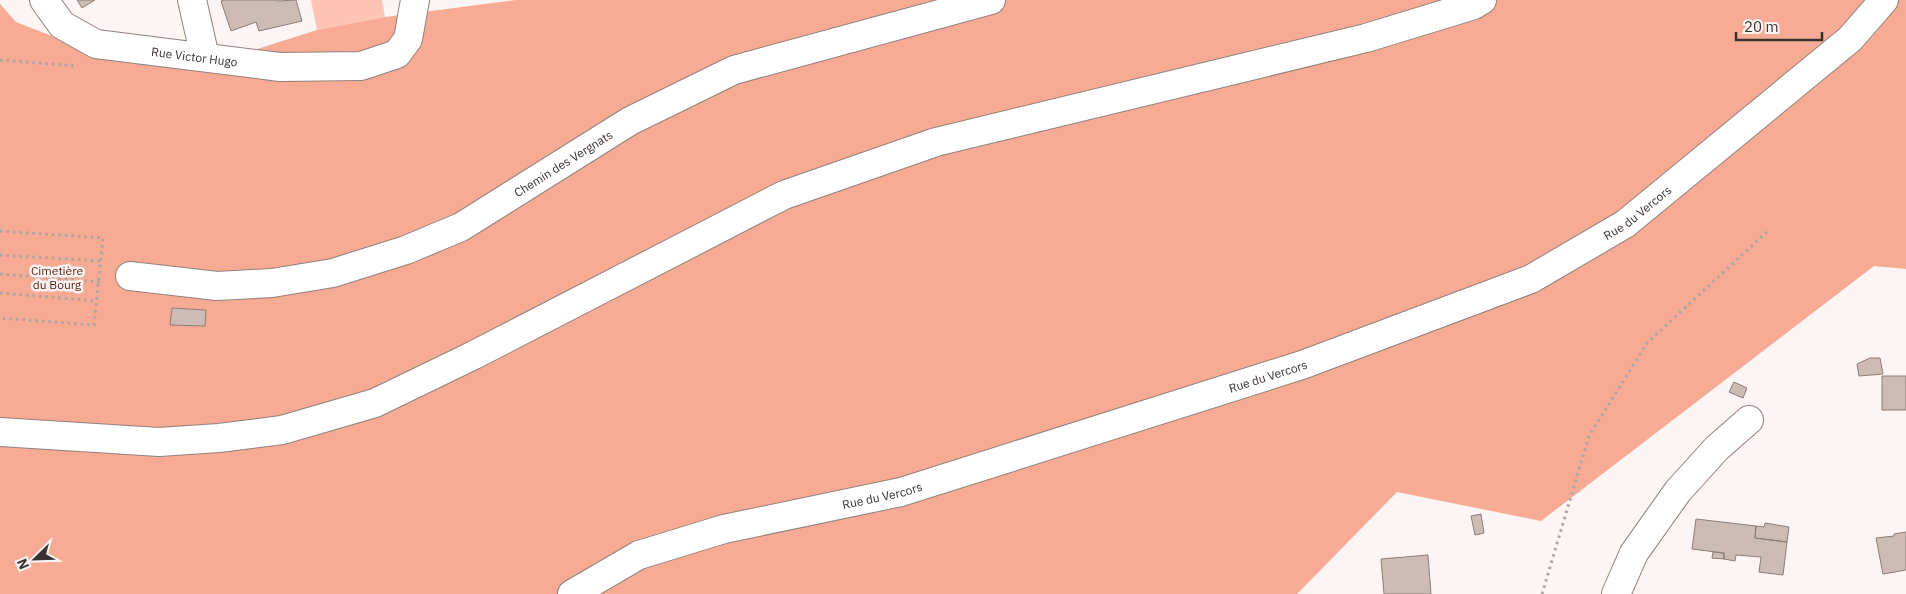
<svg xmlns="http://www.w3.org/2000/svg" width="1906" height="594" viewBox="0 0 1906 594" font-family="'IBM Plex Sans',sans-serif">
<style>
.green{fill:#ffc4b3}
.forest{fill:#f7ab95}
.building{fill:#cdbbb6;stroke:#8d7c77}
.lines{fill:none;stroke-linecap:round;stroke-linejoin:round}
.minor-casing{stroke:#91807b;stroke-width:30}
.major-casing{stroke:#91807b;stroke-width:30}
.path{stroke:#aca5a3;stroke-width:3;stroke-dasharray:2.5 4;stroke-linecap:butt}
.minor{stroke:#fff;stroke-width:28}
.major{stroke:#fff;stroke-width:28}
.labels{text-anchor:middle;dominant-baseline:central;stroke-width:5;stroke-linejoin:round;paint-order:stroke}
.street-label{font-size:12px;fill:#38312f;stroke:#fdf5f3}
.park-label{font-size:12px;fill:#5d2311;stroke:#fdf5f3}
</style>
<rect width="100%" height="100%" fill="#fdf5f3"/>
<!-- green -->
<path class="green" d="M311,0H382L385,17L317,30Z"/>
<!-- forest -->
<path class="forest" d="M516,0H1906V269L1874,266L1541,521L1397,492L1297,594H0V4L16,22L93,52L207,65L317,30L385,17Z"/>
<!-- building -->
<path class="building" d="M77,0H95L82,8Z
M225,0H277L278,1L296,0L302,21L259,31L256,22L231,31L221,1Z
M172,308L206,310L205,326L170,325Z
M1870,358H1880L1883,374L1859,376L1857,364Z
M1882,376H1906V410H1882Z
M1734,382L1747,388L1743,398L1729,392Z
M1481,514L1484,533L1475,535L1471,516Z
M1696,519L1756,526L1755,538L1787,542L1783,575L1759,572L1761,557L1736,555L1735,561L1724,559V553L1692,549Z
M1765,523L1789,527L1787,542L1755,538L1756,526L1764,527Z
M1906,532V570L1883,574L1876,538L1894,536V534Z
M1713,552L1724,553V559L1712,558Z
M1428,555L1431,594H1384L1381,559Z"/>
<g class="lines">
<defs>
<g id="minor">
<path id="s1" d="M44,0L62,25L96,44L280,67L361,66L397,54L408,39L415,0"/>
<path d="M192,0L205,57"/>
<path id="s2" d="M130,276L217,286L272,283L333,273L406,250L461,227L630,121L734,70L991,0"/>
<path id="s3" d="M572,594L639,555L724,529L901,492L1302,365L1531,279L1625,224L1850,39L1884,0"/>
<path d="M1616,594L1634,553L1678,491L1717,448L1749,420"/>
</g>
<path id="major" d="M0,432L159,442L219,438L282,430L375,403L474,355L784,195L936,142L1366,38L1474,5L1482,0"/>
</defs>
<!-- minor casing -->
<use href="#minor" class="minor-casing"/>
<!-- major casing -->
<use href="#major" class="major-casing"/>
<!-- path -->
<path class="path" d="M0,60L76,66
M0,231L103,238L94,325L0,318
M0,255L100,261
M0,274L100,282
M0,293L97,301
M1542,594L1589,436L1647,343L1769,230"/>
<!-- minor -->
<use href="#minor" class="minor"/>
<!-- major -->
<use href="#major" class="major"/>
</g>
<g class="labels">
<!-- street labels -->
<g class="street-label">
<text stroke="none"><textPath href="#s1" startOffset="169">Rue Victor Hugo</textPath></text>
<text stroke="none"><textPath href="#s2" startOffset="461">Chemin des Vergnats</textPath></text>
<text stroke="none"><textPath href="#s3" startOffset="1138">Rue du Vercors</textPath></text>
<text stroke="none"><textPath href="#s3" startOffset="732">Rue du Vercors</textPath></text>
<text stroke="none"><textPath href="#s3" startOffset="328">Rue du Vercors</textPath></text>
</g>
<!-- park labels -->
<g class="park-label">
<text x="57" y="270">Cimetière<tspan x="57" dy="14">du Bourg</tspan></text>
</g>
</g>
<!-- north arrow -->
<g transform="translate(35 559) rotate(247)" stroke="#fdf5f3" stroke-width="4" paint-order="stroke">
<path d="M0-4L9 19L0 12L-9 19Z" fill="#38312f"/>
<text y="-8" font-size="14" font-weight="bold" text-anchor="middle" fill="#38312f">N</text>
</g>
<!-- scale -->
<path d="M1736 32v8h86v-8" fill="none" stroke="#38312f" stroke-width="2.5"/>
<text x="1744" y="32" font-size="15" fill="#38312f" stroke="#fdf5f3" stroke-width="4" paint-order="stroke">20 m</text>
</svg>
